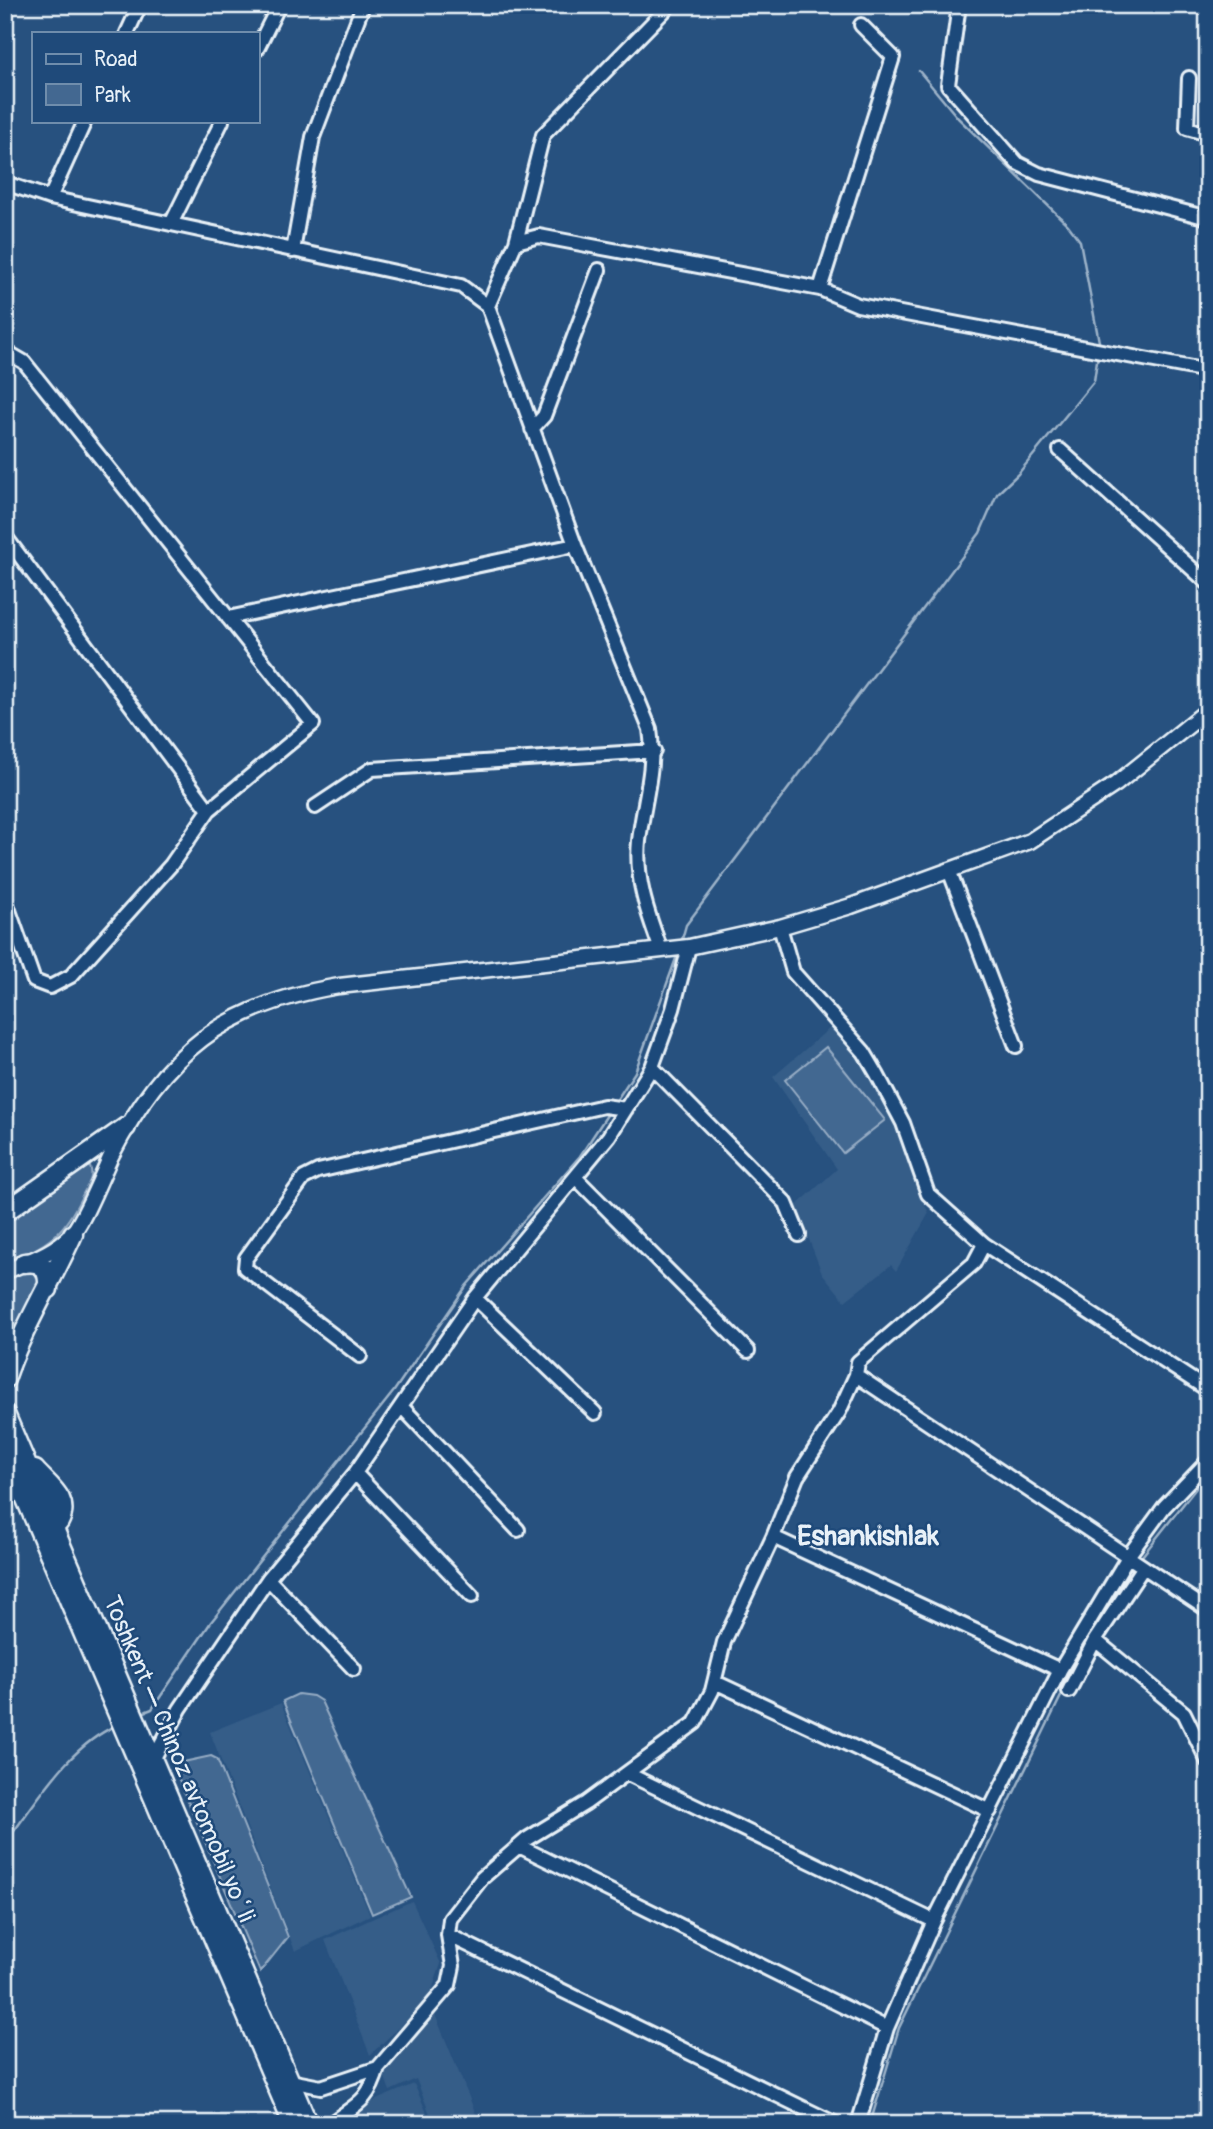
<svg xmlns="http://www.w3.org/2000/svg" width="1213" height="2129" viewBox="0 0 1213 2129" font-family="Pangolin,sans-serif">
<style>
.built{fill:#355d88}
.green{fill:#436891;stroke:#96acc4;stroke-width:2}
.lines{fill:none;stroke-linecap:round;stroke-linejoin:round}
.stream{stroke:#9db3c9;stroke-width:2.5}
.minor-casing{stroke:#e8f1f8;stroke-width:18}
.major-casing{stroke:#e8f1f8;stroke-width:19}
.highway-casing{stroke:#e8f1f8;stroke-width:23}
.minor{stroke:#1f4a7a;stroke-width:12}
.major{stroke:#1f4a7a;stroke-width:14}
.highway{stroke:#1f4a7a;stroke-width:18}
.labels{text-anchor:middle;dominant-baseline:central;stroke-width:5;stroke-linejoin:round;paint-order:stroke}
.street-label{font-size:24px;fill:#e8f1f8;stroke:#1f4a7a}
.quarter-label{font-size:28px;font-weight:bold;fill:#e8f1f8;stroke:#1f4a7a}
</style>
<rect width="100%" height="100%" fill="#27517f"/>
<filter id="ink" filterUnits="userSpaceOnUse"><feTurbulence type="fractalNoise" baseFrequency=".0143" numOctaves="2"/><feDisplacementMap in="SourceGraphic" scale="14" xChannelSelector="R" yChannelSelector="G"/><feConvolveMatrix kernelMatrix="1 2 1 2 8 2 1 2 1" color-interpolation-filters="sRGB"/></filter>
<g filter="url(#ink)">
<!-- built -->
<path class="built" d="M831,1027L856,1055L901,1132L918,1193L929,1213L896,1271L891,1265L845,1301L822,1273L796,1206L837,1169L773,1077Z
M281,1703L370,1915L295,1951L210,1732Z
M412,1901L441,1964L429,1999L370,2055L325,1940Z
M434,2012L480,2124H434L416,2079L390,2091L381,2067Z
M414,2084L432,2124H345L369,2103Z"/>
<!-- green -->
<path class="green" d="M826,1047L885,1120L843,1153L785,1080Z
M83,1166L90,1167C94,1176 89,1183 84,1192C63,1236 50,1244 5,1263V1221Z
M26,1270H34L43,1277L10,1351L5,1353V1279Z
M298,1694L313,1696L321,1701L411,1897L372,1914L283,1701Z
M211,1756L217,1759L288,1937L260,1972L175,1770L179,1763Z"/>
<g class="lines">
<!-- stream -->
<path class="stream" d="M919,71L958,118L1068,225L1080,241L1100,347
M681,943L686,925L980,533L997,494L1018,474L1094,381L1098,354
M614,1104L635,1072L678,953
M1139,1560L1208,1473
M1092,1634L1135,1566
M142,1713L152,1709L211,1622L394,1391L467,1285L580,1156L609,1112
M5,1843C37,1802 67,1747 117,1725
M870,2124L899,2028L1087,1643"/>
<defs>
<path id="minor" d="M959,5L948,85L1017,163L1039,174L1208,218
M127,33L140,5
M257,49L279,5
M1189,78L1187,128L1208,134
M5,183L50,198L461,286L488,306L575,545L650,729C656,768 643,803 639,841C635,880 648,914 661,950
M50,198L85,121
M171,224L222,121
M516,242L539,236L820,289L858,305L1208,371
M293,251L313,137L363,5
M820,289L893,57L861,25
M488,306L516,242L543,135L670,5
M5,351L24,362L313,724L209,810L171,865L71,976L50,987L34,981L5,899
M532,429L544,416L599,270
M1060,450L1208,583
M5,536L209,810
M228,618L575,545
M315,807L372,769L654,751
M949,870L1016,1046
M780,927L793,972L864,1052L877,1074L903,1123L928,1194L984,1244L1208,1390
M652,1067L786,1203L799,1235
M576,1178L748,1351
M5,1192L16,1205
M475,1298L595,1413
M360,1356L245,1268L246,1258L304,1178L318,1171L604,1106L626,1109
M856,1375L1208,1610
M401,1406L518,1530
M355,1473L472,1596
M773,1537L1060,1670
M268,1579L354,1669
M1095,1640L1184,1713L1208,1762
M715,1682L990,1811
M1069,1691L1095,1640L1143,1568
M153,1760L180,1709L268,1579L355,1473L475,1298L609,1136L652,1067L673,1009L689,947
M628,1774L934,1921
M519,1846L887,2028
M448,1935L836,2124
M290,2081L321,2087L378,2068L449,1985L453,1966L448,1935L450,1919L482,1878L527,1839L586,1803L695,1723L712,1691L724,1642L773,1537L797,1477L839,1412L856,1375L858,1362L974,1263L984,1244
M330,2124C356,2104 368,2103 378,2068
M858,2124L887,2028L934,1921L1060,1670L1129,1555L1164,1507L1208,1461"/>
<path id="major" d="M5,1272C28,1261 52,1254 70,1236C83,1224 102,1175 111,1156C165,1052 224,1005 339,986L689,947L780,927L851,906L1030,841L1116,784L1208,710"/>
<path id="highway" d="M5,1212L126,1127
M24,1263C44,1260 49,1271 48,1289
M5,1379C22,1329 51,1283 73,1234
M5,1414L308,2124
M5,1450L293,2124
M35,1470C49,1486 71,1499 59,1522L45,1529"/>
</defs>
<!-- minor casing -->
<use href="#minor" class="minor-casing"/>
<!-- major casing -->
<use href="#major" class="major-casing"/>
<!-- highway casing -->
<use href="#highway" class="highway-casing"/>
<!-- minor -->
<use href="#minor" class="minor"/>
<!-- major -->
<use href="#major" class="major"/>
<!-- highway -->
<use href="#highway" class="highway"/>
</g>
</g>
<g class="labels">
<!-- street labels -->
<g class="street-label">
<text transform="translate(179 1759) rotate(67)">Toshkent — Chinoz avtomobil yoʻli</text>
</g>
<!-- quarter labels -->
<g class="quarter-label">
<text x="868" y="1536">Eshankishlak</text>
</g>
</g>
<!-- margin -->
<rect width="1213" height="2129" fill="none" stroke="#1f4a7a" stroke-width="28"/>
<rect x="14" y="14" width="1185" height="2101" fill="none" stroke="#e8f1f8" stroke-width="2.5" filter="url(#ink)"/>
<!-- legend -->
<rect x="32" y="32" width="228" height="91" fill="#1f4a7a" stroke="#6f8dac" stroke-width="2"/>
<rect x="46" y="54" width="35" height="10" fill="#1f4a7a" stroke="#6f8dac" stroke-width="2"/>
<text x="94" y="66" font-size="21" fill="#e8f1f8">Road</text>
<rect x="46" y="84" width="35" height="21" fill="#436891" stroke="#6f8dac" stroke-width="2"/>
<text x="94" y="102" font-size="21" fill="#e8f1f8">Park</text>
</svg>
